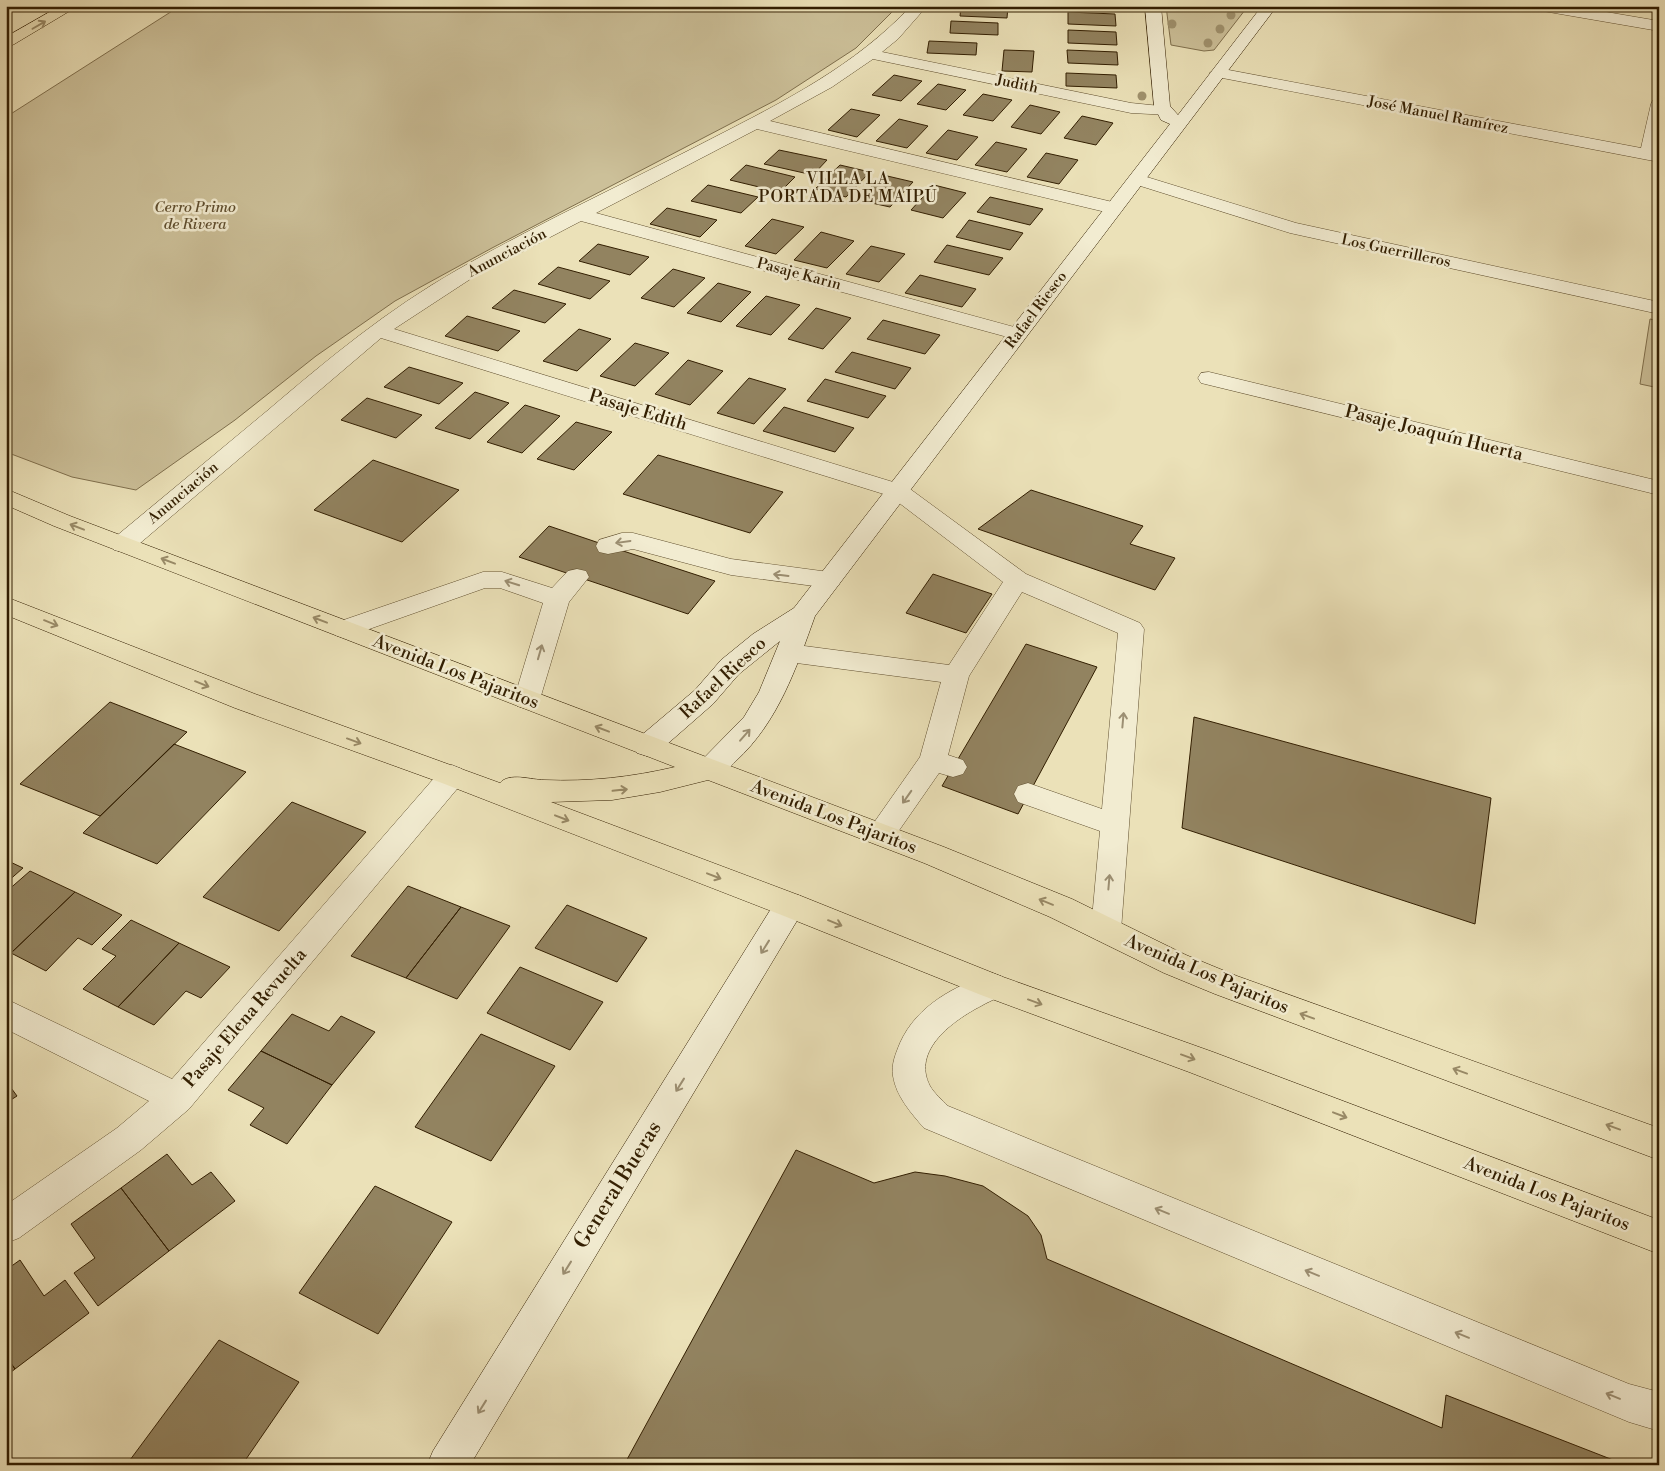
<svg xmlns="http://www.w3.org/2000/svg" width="1665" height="1471" viewBox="0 0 1665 1471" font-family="'Libre Bodoni',serif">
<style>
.green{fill:#ccc099;stroke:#7f6f4d}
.building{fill:#928360;stroke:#321e01}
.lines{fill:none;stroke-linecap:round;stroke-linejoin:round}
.lane-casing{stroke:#604f2f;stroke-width:1}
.street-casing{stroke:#604f2f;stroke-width:1}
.secondary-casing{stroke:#321e01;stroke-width:1}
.primary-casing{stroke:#321e01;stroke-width:1}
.highway-casing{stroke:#321e01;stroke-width:1}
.lane{fill:#f2ecd1;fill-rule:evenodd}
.street{fill:#f2ecd1;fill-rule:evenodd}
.secondary{fill:#f2ecd1;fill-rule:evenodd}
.primary{fill:#ebe1b8;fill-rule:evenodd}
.highway{fill:#ebe1b8;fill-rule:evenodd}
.tree{fill:#9f916d}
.oneway{stroke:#988966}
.oneway2{stroke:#9c8f73}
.labels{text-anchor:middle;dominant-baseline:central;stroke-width:5;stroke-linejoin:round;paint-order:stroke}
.far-street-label{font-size:15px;fill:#321e01;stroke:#f2ecd1}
.far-park-label{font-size:15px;font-style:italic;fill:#604f2f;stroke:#f2ecd1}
.far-neighbourhood-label{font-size:16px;letter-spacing:1px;fill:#321e01;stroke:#f2ecd1}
.street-label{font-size:18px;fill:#321e01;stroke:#f2ecd1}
.near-street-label{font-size:21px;fill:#321e01;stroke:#f2ecd1}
</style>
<rect width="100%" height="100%" fill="#ebe1b8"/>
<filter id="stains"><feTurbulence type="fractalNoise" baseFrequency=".004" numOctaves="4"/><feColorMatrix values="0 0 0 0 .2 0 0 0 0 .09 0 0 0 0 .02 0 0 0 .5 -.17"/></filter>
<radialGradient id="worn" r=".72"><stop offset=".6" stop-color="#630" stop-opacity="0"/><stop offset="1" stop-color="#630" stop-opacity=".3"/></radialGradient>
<!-- green -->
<path class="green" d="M180,6H898L856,48L776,100L492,248L395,301L316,356L235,420L136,490L72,477L6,452V117Z
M1166,6H1218L1245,10L1214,50L1204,51L1171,45Z
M1650,319L1659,321V388L1640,384Z"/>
<!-- building -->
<path class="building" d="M961,6H1008L1007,18L960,16Z
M1068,12L1115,14L1116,26L1068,24Z
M951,21L998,23V35L950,33Z
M1068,30L1116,32L1117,45L1068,43Z
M929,41L977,43L976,55L927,53Z
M1004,50L1034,51L1032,72L1002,71Z
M1067,50L1117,52L1118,65L1068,63Z
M1066,73L1116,75L1117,88L1066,86Z
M894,75L922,81L901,101L872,95Z
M938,84L966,90L946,110L917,104Z
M983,94L1012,100L993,121L963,115Z
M1030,105L1060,112L1041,134L1011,127Z
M851,109L880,115L857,137L828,130Z
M1082,116L1113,123L1096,145L1064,138Z
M899,119L928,126L907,148L876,141Z
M948,130L978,137L957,160L926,153Z
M996,142L1027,149L1007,172L975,165Z
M779,150L827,160L813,175L764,164Z
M1046,153L1078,160L1059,184L1027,177Z
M746,165L795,177L780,192L730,180Z
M840,165L870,172L846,197L815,189Z
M883,175L913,182L890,207L858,200Z
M708,185L758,197L741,213L691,201Z
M934,185L966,193L943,218L911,210Z
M990,197L1043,209L1030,225L977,212Z
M667,208L717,220L700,237L650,224Z
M772,219L804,227L776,254L745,246Z
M969,220L1023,233L1010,250L956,237Z
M821,232L854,241L827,268L794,260Z
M598,244L649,257L630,275L579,261Z
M947,245L1003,258L989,275L934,262Z
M871,246L905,254L879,282L846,274Z
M558,267L610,281L590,299L538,284Z
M673,269L705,278L674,307L641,298Z
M920,275L976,289L962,307L905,293Z
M718,283L751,292L721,322L687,313Z
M514,290L566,304L545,323L492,308Z
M766,296L800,305L771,335L736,326Z
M816,308L851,318L823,349L788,339Z
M467,316L520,331L498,351L445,336Z
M883,320L940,335L925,354L867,339Z
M579,329L611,339L577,371L543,361Z
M635,343L669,353L635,386L600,376Z
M852,352L911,368L895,389L835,372Z
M688,360L723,371L690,405L655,394Z
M409,367L463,383L439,404L384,387Z
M749,378L786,389L754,424L717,413Z
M825,379L886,396L868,418L807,401Z
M475,392L509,403L470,439L435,428Z
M367,398L422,415L396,438L341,420Z
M525,405L560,416L522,453L487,442Z
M784,407L854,428L835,452L763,431Z
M576,422L612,432L574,470L537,459Z
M658,455L783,492L750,533L623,494Z
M373,460L459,490L402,542L314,510Z
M1031,490L1143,526L1130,544L1175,558L1155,590L978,529Z
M549,526L608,546L715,581L688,614L519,557Z
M933,574L992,594L966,633L906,613Z
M1026,644L1097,667L1018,814L942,786Z
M110,702L187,732L100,816L20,784Z
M1194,717L1491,798L1475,924L1182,828Z
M174,744L246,772L157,864L83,833Z
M292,802L366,832L279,931L203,897Z
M6,860L23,868L6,883Z
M30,871L75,892L11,953L6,950V910L12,905L6,902V892Z
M408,886L461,907L406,978L351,956Z
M75,892L122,915L92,945L78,938L46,971L11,953Z
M567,905L647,938L617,982L535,948Z
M461,907L510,926L457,999L406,978Z
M131,920L179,943L118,1007L83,989L116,956L102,949Z
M179,943L230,967L201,998L186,991L154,1025L118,1007Z
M520,967L603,1002L570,1050L487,1013Z
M292,1014L329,1031L341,1016L375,1032L332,1085L261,1051Z
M481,1034L555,1066L491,1161L415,1127Z
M261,1051L332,1085L287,1144L250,1125L264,1108L228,1090Z
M6,1081L17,1096L6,1103Z
M796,1150L874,1183L915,1172L945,1176L983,1186L1028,1216L1041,1235L1047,1259L1442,1428L1446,1395L1626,1465H624Z
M167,1154L192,1185L211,1172L235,1201L169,1251L121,1188Z
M375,1186L452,1222L378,1334L299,1293Z
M121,1188L169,1251L98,1306L74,1273L95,1258L71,1224Z
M20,1260L44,1296L65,1280L89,1313L15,1369L6,1356V1270Z
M219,1340L299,1382L242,1465L127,1464Z
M6,1356L15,1369L6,1376Z"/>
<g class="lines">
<defs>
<path id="lane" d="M898,484L906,486L1026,574L1140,623L1144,629L1121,930L1117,939L1106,943L1095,939L1091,930L1100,831L1018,802L1014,794L1018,786L1028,783L1102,809L1118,633L1022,592L969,676L948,755L963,760L967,767L963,774L953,777L939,773L891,842L881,845L871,842L866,834L920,757L941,682L789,662L780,659L776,653L780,647L789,644L949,665L1003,582L890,496L886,491L890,486Z
M622,533H633L731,559L829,572L838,574L841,580L838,586L829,588L731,575L633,549L608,554L599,552L596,546L599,540Z
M577,569L586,571L589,577L569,602L540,699L537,706L527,709L517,706L514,699L543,603L500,588H485L344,638L335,635L331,629L335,623L483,572H502L552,588L568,571Z
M992,973L1003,977L1008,986C1002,998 993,999 981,1006C954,1020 911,1050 930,1086C934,1093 942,1100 948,1106L1629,1384L1659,1392V1431L1629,1422L924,1128C911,1113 896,1096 893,1076C891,1064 896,1053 900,1043C917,1005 955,986 992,973Z"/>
<path id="street" d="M911,6H927L898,39L882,52L1131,103L1170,107L1172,111L1170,115L1131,113L873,59L832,87L770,121L1121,204L1123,208L1121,212L1114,214L757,129L596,213L1025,330L1028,334L1025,338L1018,340L1011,338L581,221L472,278L394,329L906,486L910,491L906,496L898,498L890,496L381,338L132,550L123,552L114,550L111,544L114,538C165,496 216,453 267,411C328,359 387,310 457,270C539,223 626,183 711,139C783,102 855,66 911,6Z
M1536,6H1571L1659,21V31L1543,11Z
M1218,68L1641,148L1651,104L1653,100L1659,99V162L1212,76L1210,73Z
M1137,174L1296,223L1659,302V314L1290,233L1131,183L1128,179L1131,175Z
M1209,372L1659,481V495L1201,383L1198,378L1201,373Z
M452,765L462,769L466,776L462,783L189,1109L141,1150L19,1238L6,1243V1205L117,1128L149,1101L6,1029V999L172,1079L442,769Z"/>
<path id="secondary" d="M1145,6H1161L1170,106L1178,115L1262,6H1277L815,616C796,669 778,722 736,761C724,773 717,782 700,776L696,769L700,762L744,717L759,692L780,641L739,674L713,704L657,753L647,756L637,753L633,746L637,739L695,690L721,660L753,634L794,608L1170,124L1161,120L1154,106Z
M790,893L801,896L805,905L801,914L470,1465H427L433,1451L779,896Z"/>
<path id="primary" d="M6,489L70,516L944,847L1072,899L1186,955L1237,976L1659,1128V1160L1215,994L1164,973L1050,917L924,863L708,780L660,792L612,800L551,802L801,896L1003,977L1213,1052L1659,1220V1254L1189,1072L981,995L779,914L442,783L235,708L6,615V597L255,694L500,783C509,772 532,780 544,780C589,782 632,777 675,767L54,526L6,505Z"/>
<path id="highway" d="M6,6H17L6,13Z
M60,6H78L6,49V37Z"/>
</defs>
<!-- lane casing -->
<use href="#lane" class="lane-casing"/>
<!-- street casing -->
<use href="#street" class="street-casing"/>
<!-- secondary casing -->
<use href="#secondary" class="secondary-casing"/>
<!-- primary casing -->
<use href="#primary" class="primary-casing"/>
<!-- highway casing -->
<use href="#highway" class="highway-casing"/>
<!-- lane -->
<use href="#lane" class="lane"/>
<!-- street -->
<use href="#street" class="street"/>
<!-- secondary -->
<use href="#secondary" class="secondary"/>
<!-- primary -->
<use href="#primary" class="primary"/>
<!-- highway -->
<use href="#highway" class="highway"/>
</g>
<!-- trees -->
<g class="tree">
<circle cx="1231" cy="15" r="4.5"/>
<circle cx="1172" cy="24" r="4.5"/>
<circle cx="1220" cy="29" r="4.5"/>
<circle cx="1208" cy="43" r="4.5"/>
<circle cx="1142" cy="96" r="4.5"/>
</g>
<!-- one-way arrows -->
<defs><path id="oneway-shaft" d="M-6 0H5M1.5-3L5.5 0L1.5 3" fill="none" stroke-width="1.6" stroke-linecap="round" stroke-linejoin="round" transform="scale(1.25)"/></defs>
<g class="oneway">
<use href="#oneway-shaft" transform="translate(39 25) rotate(-30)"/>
<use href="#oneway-shaft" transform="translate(77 527) rotate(-159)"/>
<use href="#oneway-shaft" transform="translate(168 561) rotate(-159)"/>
<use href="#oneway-shaft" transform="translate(320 620) rotate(-159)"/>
<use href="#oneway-shaft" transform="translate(51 623) rotate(22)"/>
<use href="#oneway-shaft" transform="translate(202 684) rotate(22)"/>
<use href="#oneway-shaft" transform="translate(602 729) rotate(-159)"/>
<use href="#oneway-shaft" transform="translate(354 741) rotate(20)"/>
<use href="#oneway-shaft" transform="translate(620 790) rotate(-6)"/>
<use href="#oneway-shaft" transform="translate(562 818) rotate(21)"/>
<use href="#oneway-shaft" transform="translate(714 876) rotate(21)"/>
<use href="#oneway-shaft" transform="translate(1046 902) rotate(-158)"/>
<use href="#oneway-shaft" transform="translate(835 923) rotate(22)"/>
<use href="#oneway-shaft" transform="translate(1035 1002) rotate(20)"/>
<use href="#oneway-shaft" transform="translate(1307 1016) rotate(-160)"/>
<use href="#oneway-shaft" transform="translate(1188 1057) rotate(20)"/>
<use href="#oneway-shaft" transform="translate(1460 1071) rotate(-160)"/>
<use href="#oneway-shaft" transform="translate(1340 1115) rotate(21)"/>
<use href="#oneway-shaft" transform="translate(1613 1127) rotate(-160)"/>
</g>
<g class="oneway2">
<use href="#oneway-shaft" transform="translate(623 542) rotate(172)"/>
<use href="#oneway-shaft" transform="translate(781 575) rotate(-173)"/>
<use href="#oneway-shaft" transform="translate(512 583) rotate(-162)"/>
<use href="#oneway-shaft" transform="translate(540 652) rotate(-74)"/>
<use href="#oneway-shaft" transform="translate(1123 720) rotate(-85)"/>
<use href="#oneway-shaft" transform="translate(745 735) rotate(-49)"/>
<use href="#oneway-shaft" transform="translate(907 797) rotate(125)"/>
<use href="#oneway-shaft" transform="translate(1109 882) rotate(-85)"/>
<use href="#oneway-shaft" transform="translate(765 947) rotate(122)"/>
<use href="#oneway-shaft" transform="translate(680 1085) rotate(122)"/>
<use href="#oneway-shaft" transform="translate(1162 1211) rotate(-158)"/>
<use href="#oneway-shaft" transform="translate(567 1268) rotate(122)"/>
<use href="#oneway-shaft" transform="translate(1312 1273) rotate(-158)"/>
<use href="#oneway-shaft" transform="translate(1462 1335) rotate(-158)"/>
<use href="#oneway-shaft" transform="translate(1613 1396) rotate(-158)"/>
<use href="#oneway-shaft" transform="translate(482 1407) rotate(122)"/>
</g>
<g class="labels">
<!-- far-street labels -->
<g class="far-street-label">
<text transform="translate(1017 84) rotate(12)">Judith</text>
<text transform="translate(1438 115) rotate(11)">José Manuel Ramírez</text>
<text transform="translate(1396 251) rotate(12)">Los Guerrilleros</text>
<text transform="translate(507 253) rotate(-28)">Anunciación</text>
<text transform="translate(799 274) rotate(15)">Pasaje Karin</text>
<text transform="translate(1036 310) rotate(-53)">Rafael Riesco</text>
<text transform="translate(183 493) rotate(-40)">Anunciación</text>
</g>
<!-- far-park labels -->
<g class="far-park-label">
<text x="195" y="207">Cerro Primo<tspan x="195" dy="17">de Rivera</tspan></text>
</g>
<!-- far-neighbourhood labels -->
<g class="far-neighbourhood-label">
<text x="848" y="179">VILLA LA<tspan x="848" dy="18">PORTADA DE MAIPÚ</tspan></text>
</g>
<!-- street labels -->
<g class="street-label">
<text transform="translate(638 410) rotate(17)">Pasaje Edith</text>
<text transform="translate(1434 433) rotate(14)">Pasaje Joaquín Huerta</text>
<text transform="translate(456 672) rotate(21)">Avenida Los Pajaritos</text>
<text transform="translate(723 678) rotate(-43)">Rafael Riesco</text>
<text transform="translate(834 817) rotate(21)">Avenida Los Pajaritos</text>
<text transform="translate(1207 974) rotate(23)">Avenida Los Pajaritos</text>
<text transform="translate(245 1018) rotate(-49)">Pasaje Elena Revuelta</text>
<text transform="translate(1547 1194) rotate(21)">Avenida Los Pajaritos</text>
</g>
<!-- near-street labels -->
<g class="near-street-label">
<text transform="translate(618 1185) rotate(-58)">General Bueras</text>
</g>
</g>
<!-- margin -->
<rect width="1665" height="1471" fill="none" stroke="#ebe1b8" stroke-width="25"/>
<rect x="8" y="8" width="1650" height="1456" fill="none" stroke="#321e01" stroke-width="2.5"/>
<rect x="12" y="12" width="1640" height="1446" fill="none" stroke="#321e01"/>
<rect width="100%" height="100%" filter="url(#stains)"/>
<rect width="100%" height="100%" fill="url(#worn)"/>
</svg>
